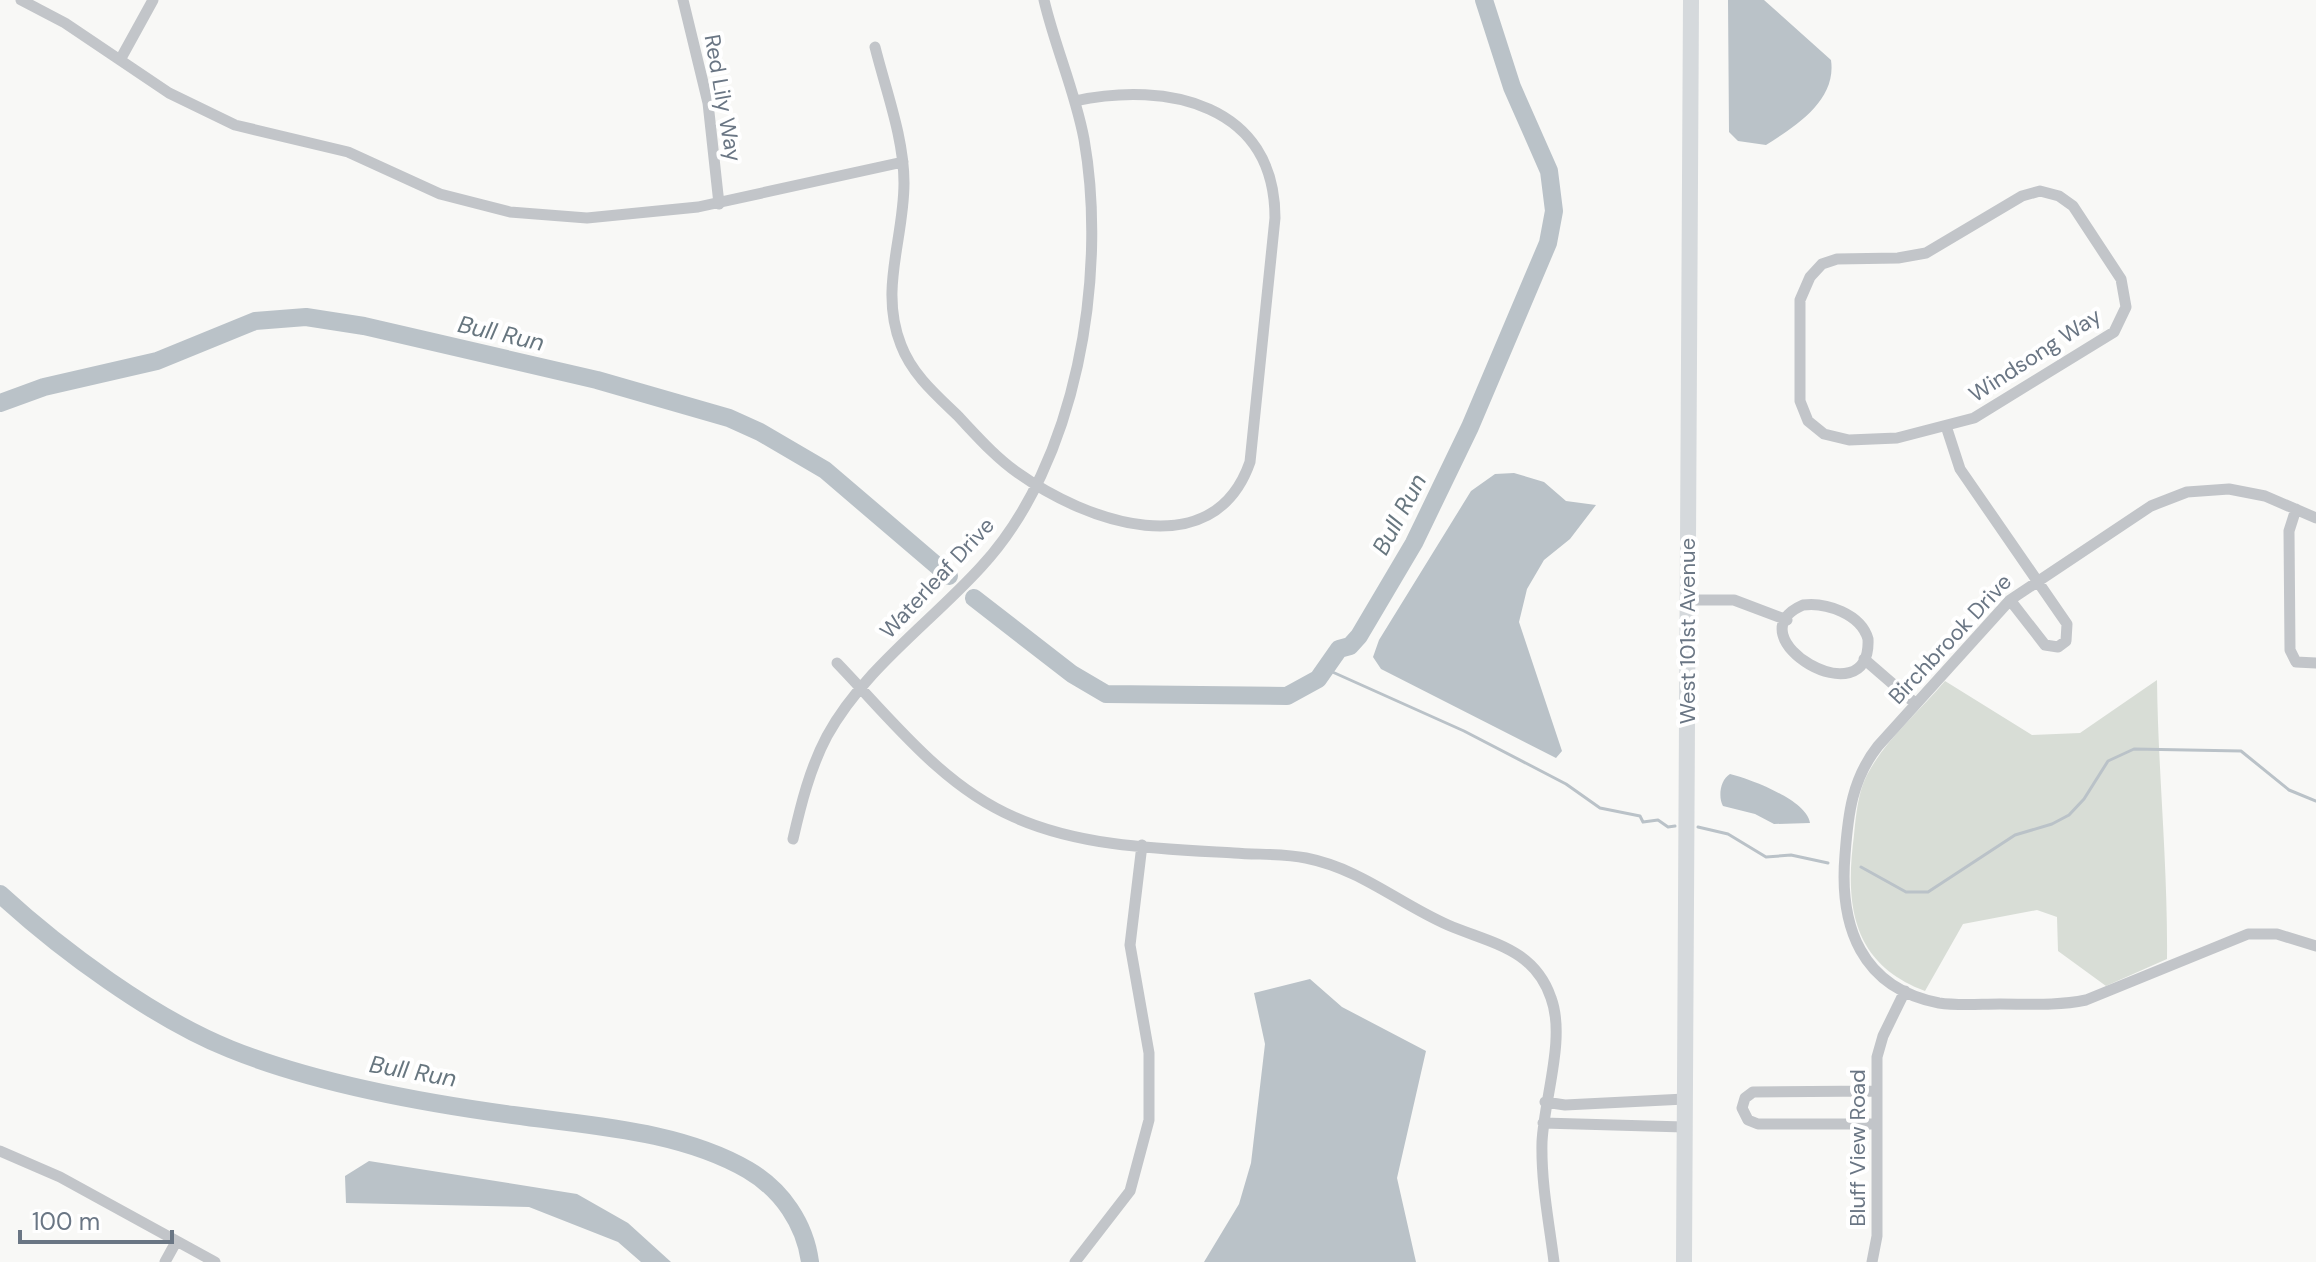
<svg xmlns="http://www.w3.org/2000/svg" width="2316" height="1262" viewBox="0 0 2316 1262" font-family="'DM Sans',sans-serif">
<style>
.green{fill:#d8ddd6}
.water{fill:#bac2c8}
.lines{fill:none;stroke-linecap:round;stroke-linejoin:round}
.stream{stroke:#bac2c8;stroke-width:3}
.river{stroke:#bac2c8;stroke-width:18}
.street{stroke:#c2c5c9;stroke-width:11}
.secondary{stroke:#d5d9dc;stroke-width:16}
.labels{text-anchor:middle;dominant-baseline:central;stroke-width:8;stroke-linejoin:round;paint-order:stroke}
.street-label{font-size:22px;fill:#6a7684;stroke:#fff}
.water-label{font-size:24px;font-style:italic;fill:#67767f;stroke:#fff}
</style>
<rect width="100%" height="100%" fill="#f8f8f6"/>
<!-- green -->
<path class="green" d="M2157,680C2158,773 2168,865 2167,959L2106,986L2058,951L2057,917L2037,910L1963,924L1925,991C1851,963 1845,904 1854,835C1856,815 1858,792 1867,775C1885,740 1920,711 1945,681L2032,735L2080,733Z"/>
<!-- water -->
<path class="water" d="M1728,0H1764L1831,60C1837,101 1794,127 1766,145L1738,141L1729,132Z
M1514,473L1544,482L1566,501L1596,505L1570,539L1544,560L1527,589L1519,622L1562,751L1556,758L1381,669L1373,657L1379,640L1471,491L1495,474Z
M1730,774C1750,779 1807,800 1810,823L1774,824L1755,814L1723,806C1718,797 1720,780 1730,774Z
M1310,979L1342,1007L1426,1051L1397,1178L1416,1262H1204L1239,1204L1251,1163L1265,1044L1254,993Z
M369,1161L577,1194L628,1223L671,1262H641L618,1242L529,1207L346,1203L345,1176Z"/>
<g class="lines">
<!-- stream -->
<path class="stream" d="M1328,670L1464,731L1566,784L1600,808L1640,816L1643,822L1658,820L1668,827L1675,826
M1698,827L1728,834L1766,857L1791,855L1828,863
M1861,867L1906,892H1928L2015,835L2052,824L2069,815L2084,799L2108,761L2134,749L2241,751L2289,790L2316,801"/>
<!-- river -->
<path class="river" d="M0,403L44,387L157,361L255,321L306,317L364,326L597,380L729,418L760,432L825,470L949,576
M974,598L1072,674L1106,694L1287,696L1318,679L1339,649L1350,646L1359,636L1414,543L1470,427L1548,243L1554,211L1549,171L1512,87L1484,0
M0,894C61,950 153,1018 230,1049C314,1083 424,1103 513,1115C590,1126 679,1130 748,1170C782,1190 805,1224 810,1262"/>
<!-- street -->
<path class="street" d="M21,0L65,23L169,93L235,125L348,152L440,194L510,212L587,218L698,207L903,162
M683,0L708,103L719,204
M875,47C886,91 904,138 904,183C904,239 879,290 901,345C912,374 935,394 957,415C976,435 995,457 1018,473C1085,521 1213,568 1250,462L1275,218C1275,104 1167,81 1075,101
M120,60L153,0
M2040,191L2059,196L2073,206L2121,279L2126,307L2114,332L1974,418L1897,438L1849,440L1824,434L1808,421L1800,401V300L1810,277L1822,264L1837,259L1898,258L1926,253L2022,196Z
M1946,426L1960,469L2067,624L2066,641L2058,647L2045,645L2010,600
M2296,509L2289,531L2290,650L2296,662L2316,663
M2316,518L2265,496L2229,489L2187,492L2151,506L2010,600L1878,746C1852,779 1848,814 1845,855C1839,926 1861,988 1939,1003C1958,1006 1980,1004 2000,1004C2029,1004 2057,1006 2086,1000L2248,934H2277L2316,946
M1687,600H1734L1787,620
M1803,605C1826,602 1861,614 1868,639C1872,721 1730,636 1803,605Z
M1864,659L1916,704
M837,663C890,718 942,786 1014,817C1081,847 1162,849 1234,853C1258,855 1282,853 1306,858C1361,869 1398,903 1448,925C1490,943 1534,948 1551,998C1566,1038 1544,1099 1542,1142C1541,1183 1549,1222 1554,1262
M793,839C801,804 810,768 827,736C864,669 930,623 981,567C1077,464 1108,275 1084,139C1075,91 1055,47 1044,0
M1875,1091L1753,1092L1745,1098L1742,1108L1748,1120L1758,1124H1875
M1545,1102L1565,1105L1685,1099
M1543,1123L1684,1127
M0,1151L60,1177L215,1262
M165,1262L176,1242
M1075,1262L1130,1191L1149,1120V1053L1130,945L1142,845
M1872,1262L1877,1236V1057L1883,1036L1905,991"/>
<!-- secondary -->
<path class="secondary" d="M1684,1262L1691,0"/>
</g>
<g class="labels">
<!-- street labels -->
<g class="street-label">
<text transform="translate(723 98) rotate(80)">Red Lily Way</text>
<text transform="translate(2035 355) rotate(-33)">Windsong Way</text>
<text transform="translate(937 578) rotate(-47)">Waterleaf Drive</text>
<text transform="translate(1687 631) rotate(-90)">West 101st Avenue</text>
<text transform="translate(1950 639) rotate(-47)">Birchbrook Drive</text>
<text transform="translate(1857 1148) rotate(-90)">Bluff View Road</text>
</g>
<!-- water labels -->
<g class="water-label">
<text transform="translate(501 333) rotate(13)">Bull Run</text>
<text transform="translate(1399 514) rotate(-62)">Bull Run</text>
<text transform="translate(413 1071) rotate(10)">Bull Run</text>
</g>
</g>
<!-- scale -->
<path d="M20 1230v12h152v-12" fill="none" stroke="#6a7684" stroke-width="4"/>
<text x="32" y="1230" font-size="24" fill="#6a7684" stroke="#ffffff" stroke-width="6" paint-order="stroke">100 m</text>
</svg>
